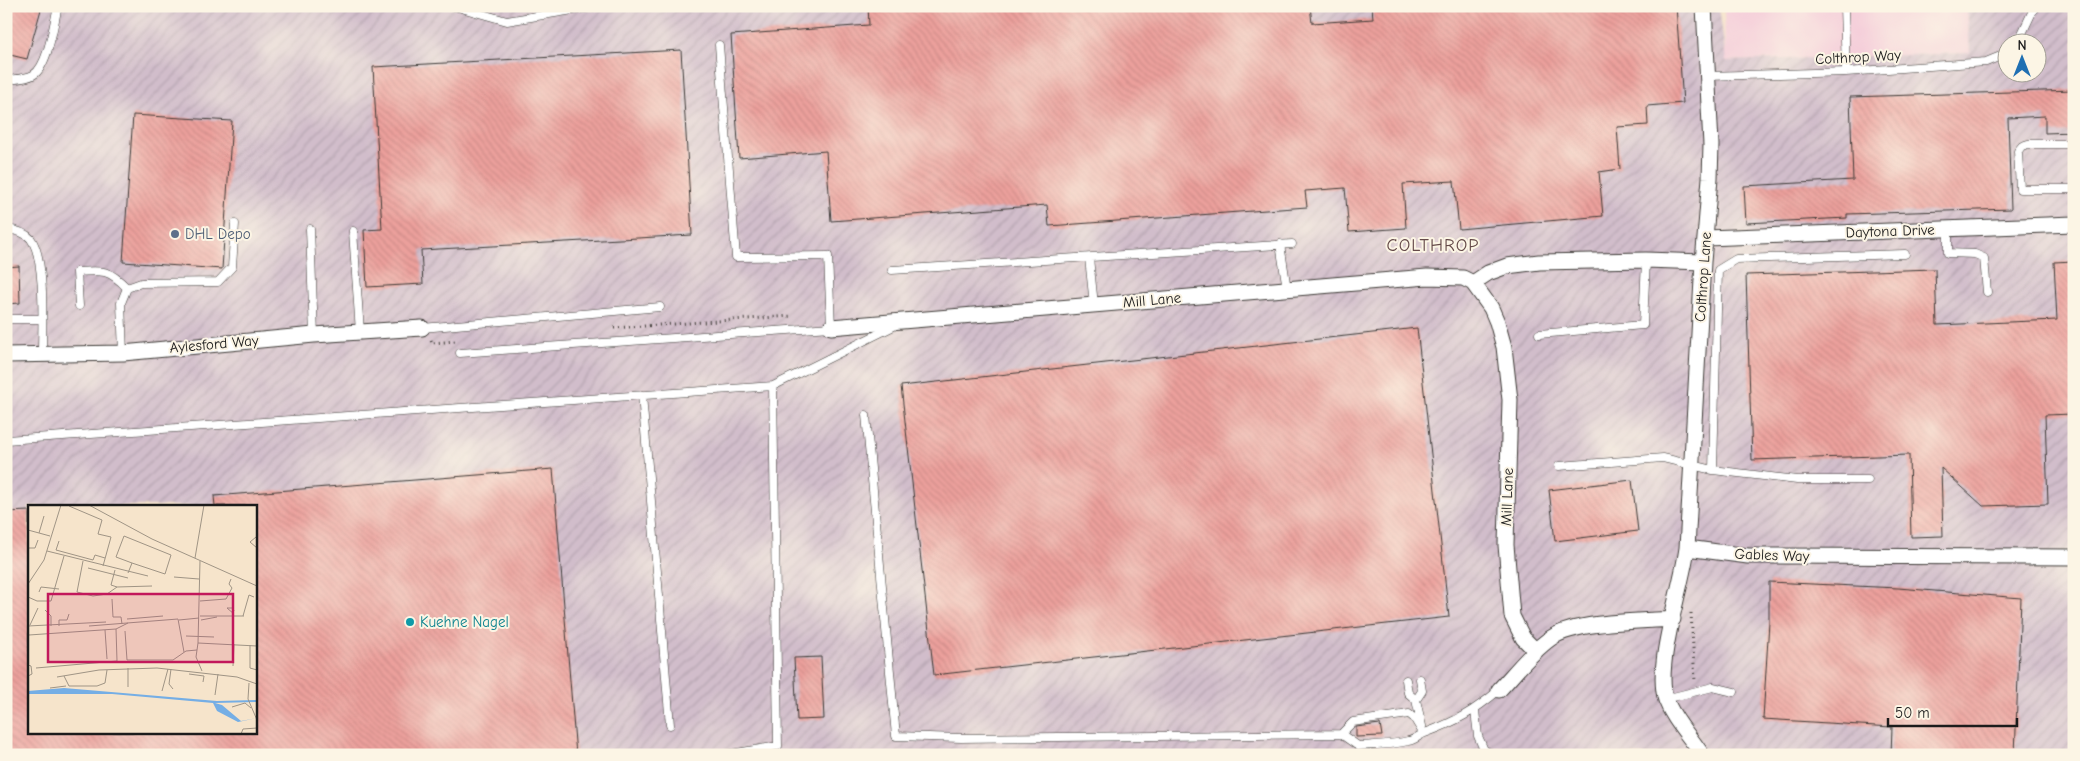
<svg xmlns="http://www.w3.org/2000/svg" width="2080" height="761" viewBox="0 0 2080 761" font-family="'Comic Neue',sans-serif">
<style>
.built{fill:#f5cfda}
.industrial{fill:url(#industrial-furrows);fill-rule:evenodd}
.building{fill:url(#building-back-hatch)}
.lines{fill:none;stroke-linecap:round;stroke-linejoin:round}
.lane-casing{stroke:#3d3a36;stroke-width:9}
.street-casing{stroke:#3d3a36;stroke-width:17}
.path{stroke:#3d3a36;stroke-width:3;stroke-dasharray:1 4;stroke-linecap:butt}
.lane{stroke:#fff;stroke-width:8}
.street{stroke:#fff;stroke-width:15}
.service-dot{fill:#5c6f8a;stroke:#fcf5e5;stroke-width:2}
.culture-dot{fill:#0f9aa8;stroke:#fcf5e5;stroke-width:2}
.labels{text-anchor:middle;dominant-baseline:central;stroke-width:4;stroke-linejoin:round;paint-order:stroke}
.street-label{font-size:15px;fill:#1c1c1c;stroke:#fcf5e5}
.service-label{font-size:15px;fill:#4e5e75;stroke:#fcf5e5;text-anchor:start}
.culture-label{font-size:15px;fill:#0d838f;stroke:#fcf5e5;text-anchor:start}
.quarter-label{font-size:18px;letter-spacing:1px;fill:#654a49;stroke:#fcf5e5}
.inset-road{fill:none;stroke:#9f9485;stroke-width:1}
.view{fill:#c2185b;fill-opacity:0.15;stroke:#c2185b;stroke-width:2.5}
.inset-edge{fill:none;stroke:#1c1c1c;stroke-width:2.5}
</style>
<defs>
<pattern id="industrial-furrows" width="10" height="10" patternUnits="userSpaceOnUse" patternTransform="scale(1.25)"><rect width="10" height="10" fill="#d1bdcb"/><path d="M-1 1l2-2M0 10L10 0M9 11l2-2" fill="none" stroke="#b3a2ae"/></pattern>
<pattern id="building-back-hatch" width="6" height="6" patternUnits="userSpaceOnUse" patternTransform="scale(1.25)"><rect width="6" height="6" fill="#eca09c"/><path d="M-1 5l2 2M0 0l6 6M5-1l2 2" fill="none" stroke="#ca8986"/></pattern>
</defs>
<rect width="100%" height="100%" fill="#fcf5e5"/>
<filter id="ink" filterUnits="userSpaceOnUse"><feTurbulence type="fractalNoise" baseFrequency=".02" numOctaves="2"/><feDisplacementMap in="SourceGraphic" scale="10" xChannelSelector="R" yChannelSelector="G"/><feConvolveMatrix kernelMatrix="1 2 1 2 8 2 1 2 1" color-interpolation-filters="sRGB"/></filter>
<filter id="wash" filterUnits="userSpaceOnUse"><feTurbulence type="fractalNoise" baseFrequency=".0096" numOctaves="4" result="noise"/><feDisplacementMap in="SourceGraphic" scale="20" xChannelSelector="R" yChannelSelector="G"/><feGaussianBlur stdDeviation="1.12" result="paint"/><feColorMatrix in="noise" values="0 0 0 0 0 0 0 0 0 0 0 0 0 0 0 0 0 1.4 0 .05"/><feComposite in="paint" operator="in"/></filter>
<g filter="url(#wash)">
<rect width="100%" height="100%" fill="#f6e4cb"/>
<!-- built -->
<path class="built" d="M1724,6H1967L1970,53L1725,61Z"/>
<!-- industrial -->
<path class="industrial" d="M6,6H1719L1726,61L1970,53L1967,6H2074V755H6ZM2008,42H2038V72H2008ZM29,506H255V732H29Z"/>
<g id="blocks">
<!-- building -->
<path class="building" d="M6,6H42L27,59L6,54Z
M868,6H1310L1312,23L1373,19L1372,6H1676L1683,103L1647,106L1648,125L1617,127L1620,169L1599,172L1603,216L1459,229L1454,181L1403,184L1406,228L1349,232L1345,188L1305,191L1307,207L1049,226L1047,205L831,221L826,151L739,158L731,35L869,25Z
M681,50L692,235L421,250L423,284L367,287L364,230L382,229L373,67Z
M2074,90V132L2045,133V116L2008,118L2011,209L1847,214V218L1746,223L1744,186L1853,180L1850,97Z
M133,115L232,121L222,269L123,262Z
M2074,261V414L2045,415L2048,504L1983,506L1941,468L1943,536L1911,537L1909,455L1752,460L1746,275L1935,269L1937,325L2057,320L2054,262Z
M19,266L20,303L6,304V267Z
M1417,328L1449,617L934,675L901,386Z
M553,469L576,755H6V512L29,511V732H255V506H215L214,496Z
M1632,480L1638,531L1555,541L1549,490Z
M1769,582L1898,588L2021,598L2015,755H1891L1892,727L1763,719L1769,622Z
M821,657L824,719L797,720L794,658Z
M1380,724L1382,736L1356,737V727Z"/>
</g>
</g>
<g filter="url(#ink)">
<use href="#blocks" fill-opacity="0" stroke="#3d3a36" stroke-width="1"/>
<g class="lines">
<defs>
<path id="lane" d="M454,6L507,21L597,6
M1844,6L1846,72
M2018,42L2035,6
M1707,76L1846,72L1986,62L2008,53
M6,80C14,79 26,79 33,75C48,67 54,22 58,6
M2074,144H2028L2022,146L2018,151L2020,189H2074
M6,229C15,230 25,232 31,239C46,259 42,329 42,355
M310,229L314,335
M1948,229V253L1975,254L1984,258L1987,292
M353,231L360,332
M1280,244L1287,289
M1089,258L1094,305
M892,270L1292,244
M79,306L77,272C102,270 109,269 127,288
M6,319H42
M422,328L660,307
M1539,334L1643,325L1646,260
M123,353L121,303L127,288L141,283L218,282L232,267L235,224
M460,353L831,327L828,256L736,257L719,45
M642,395L670,725
M866,415L896,736L961,738L1341,734L1358,746C1374,745 1392,745 1408,741C1415,740 1419,735 1425,733C1457,721 1473,712 1499,690
M6,440L773,386
M1559,466L1663,458L1713,470L1797,480H1868
M1713,470L1718,270L1736,259L1905,254
M1406,680L1408,693L1416,700L1422,726
M1665,699L1713,687L1734,692
M1416,700L1422,691L1420,679
M1475,711L1478,736L1484,750L1494,755
M1341,734L1353,722L1409,714L1414,718L1423,733
M725,755L778,746L773,386L894,326"/>
<path id="street" d="M1706,238L2074,224
M1473,283L1488,273L1507,266L1539,262L1646,260L1703,262
M831,327L1427,277L1463,278L1473,283L1491,308L1497,322L1504,347L1510,400L1506,545L1512,616L1523,638L1536,651
M6,355L123,353L314,335L422,328
M1687,548L1703,262L1710,178L1711,145L1704,6
M1499,690C1515,673 1531,652 1551,638C1575,621 1643,621 1673,619
M1702,755C1690,736 1674,721 1666,700C1654,665 1682,588 1687,548L1748,556L2074,557"/>
</defs>
<!-- lane casing -->
<use href="#lane" class="lane-casing"/>
<!-- street casing -->
<use href="#street" class="street-casing"/>
<!-- path -->
<path class="path" d="M614,328L792,316
M431,340L432,343L456,341
M1691,613L1695,681"/>
<!-- lane -->
<use href="#lane" class="lane"/>
<!-- street -->
<use href="#street" class="street"/>
</g>
</g>
<!-- markers -->
<circle class="service-dot" cx="175" cy="234" r="5"/>
<circle class="culture-dot" cx="410" cy="622" r="5"/>
<g class="labels">
<!-- street labels -->
<g class="street-label">
<text transform="translate(1858 57) rotate(-3)">Colthrop Way</text>
<text transform="translate(1890 231) rotate(-2)">Daytona Drive</text>
<text transform="translate(1703 277) rotate(-86)">Colthrop Lane</text>
<text transform="translate(1152 300) rotate(-5)">Mill Lane</text>
<text transform="translate(214 344) rotate(-5)">Aylesford Way</text>
<text transform="translate(1507 497) rotate(-88)">Mill Lane</text>
<text transform="translate(1772 555) rotate(2)">Gables Way</text>
</g>
<!-- service labels -->
<g class="service-label">
<text x="185" y="234">DHL Depo</text>
</g>
<!-- culture labels -->
<g class="culture-label">
<text x="420" y="622">Kuehne Nagel</text>
</g>
<!-- quarter labels -->
<g class="quarter-label">
<text x="1433" y="245">COLTHROP</text>
</g>
</g>
<!-- overview -->
<g transform="translate(28 505)">
<rect width="229" height="229" fill="#f6e4cb"/>
<path d="M36,183L189,196L229,195V197L187,198L194,200L213,216L229,213L210,217L189,206L185,198L84,189H0V186Z" fill="#75aee5"/>
<path class="inset-road" d="M61,0L124,34L229,81M41,1L74,15L70,29L83,32L75,61M0,25L22,31M11,28L16,11M228,32L222,37L229,43M31,36L28,45L65,55L67,50L77,53M0,43H7L10,35M19,46L120,71M167,53L176,0M55,56L49,87L65,91L79,89L89,82L83,80L87,65M60,63L100,73M100,68L104,58L88,52L96,31L143,50L137,69L104,58M146,72L171,74M0,79L16,55L33,0M89,82L124,81M11,87L13,82L31,84M0,92L9,96H23L36,51M84,94L85,112H93L94,119M172,96L198,94L204,83L201,79L203,74M17,105L23,111V121M206,106L205,103H199L206,109M172,111H216M215,111L221,90L226,92M99,114L135,111M151,115L171,113M173,115L189,112M2,120L10,103M0,121L78,117M31,121V115H39L41,109M61,121L150,114L156,147M77,125L79,154M97,126L99,155H145L158,146L169,145M1,130L88,124M158,131L186,132M170,138L172,56M222,140V163L229,165M0,160L3,161L4,169L0,171M205,161L206,139M8,163L89,156L88,124L100,118M100,163V182M143,164L141,179L145,184M174,166L168,152L170,138L229,141M161,169L176,171L175,177M36,171L41,181H69L77,178L79,165M29,172L71,165L129,163L209,172L229,179M221,178L220,194L229,215M22,183L38,181M134,186L140,164M187,190L190,169M204,202L217,198L223,203M213,229L215,224L229,223"/>
<path class="view" d="M20,89H205V157H20Z"/>
<rect width="229" height="229" class="inset-edge"/>
</g>
<!-- margin -->
<rect width="2080" height="761" fill="none" stroke="#fcf5e5" stroke-width="25"/>
<!-- north arrow -->
<g transform="translate(2022 58)"><circle r="24" fill="#fcf5e5" stroke="#a29e95"/>
<path d="M0-4L9 19L0 12L-9 19Z" fill="#1f6fb2"/>
<text y="-8" font-size="14" font-weight="bold" text-anchor="middle" fill="#1c1c1c">N</text>
</g>
<!-- scale -->
<path d="M1888 718v8h129v-8" fill="none" stroke="#1c1c1c" stroke-width="2.5"/>
<text x="1895" y="718" font-size="15" fill="#1c1c1c" stroke="#fcf5e5" stroke-width="4" paint-order="stroke">50 m</text>
</svg>
